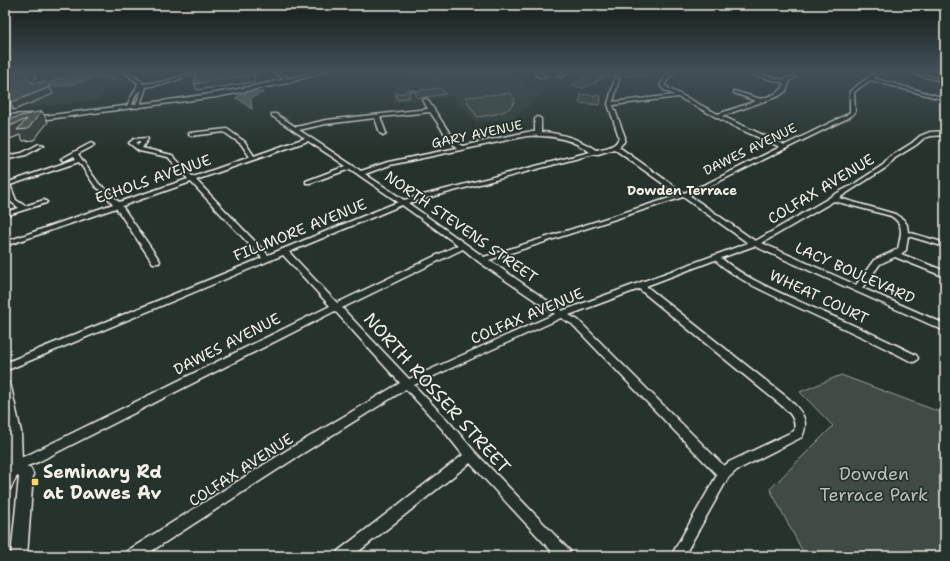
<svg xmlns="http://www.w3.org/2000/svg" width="950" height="561" viewBox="0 0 950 561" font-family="'Shantell Sans',sans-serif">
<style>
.built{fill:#333f39}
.green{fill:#414b45;stroke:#9a9e96}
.water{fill:#676f68;stroke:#9fa39b}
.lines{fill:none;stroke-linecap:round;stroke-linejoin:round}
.stream{stroke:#9fa39b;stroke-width:1}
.minor-casing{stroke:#f4f1e8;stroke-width:3}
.major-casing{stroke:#f4f1e8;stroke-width:3}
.minor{fill:#26332d;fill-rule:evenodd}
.major{fill:#26332d;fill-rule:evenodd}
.wall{fill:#474f49;stroke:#f4f1e8}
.shaded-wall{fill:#39403c;stroke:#f4f1e8}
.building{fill:#525c55;stroke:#f4f1e8}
.poi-dot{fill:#ffd166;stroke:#26332d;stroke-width:1.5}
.labels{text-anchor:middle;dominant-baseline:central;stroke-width:3.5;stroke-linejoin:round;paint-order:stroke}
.far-street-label{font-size:13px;fill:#f4f1e8;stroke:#26332d}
.far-neighbourhood-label{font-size:13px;font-weight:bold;fill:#f4f1e8;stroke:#26332d}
.street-label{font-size:15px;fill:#f4f1e8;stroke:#26332d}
.near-street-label{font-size:18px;fill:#f4f1e8;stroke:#26332d}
.near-poi-label{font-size:18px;font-weight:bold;fill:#f4f1e8;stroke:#26332d;text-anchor:start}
.near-park-label{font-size:18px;fill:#bebfb7;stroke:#26332d}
</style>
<rect width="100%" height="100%" fill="#26332d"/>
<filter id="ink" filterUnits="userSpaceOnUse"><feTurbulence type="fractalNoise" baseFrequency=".025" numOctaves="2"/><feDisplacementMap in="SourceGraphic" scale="8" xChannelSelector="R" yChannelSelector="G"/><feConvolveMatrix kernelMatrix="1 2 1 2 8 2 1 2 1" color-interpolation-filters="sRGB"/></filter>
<g filter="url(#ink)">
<!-- built -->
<path class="built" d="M26,71H117L131,85L104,92L100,99L93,101L5,110V75Z
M408,71H512L528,89L550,87L514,118L476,123L452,96L394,102L392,93Z"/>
<!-- green -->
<path class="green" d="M588,71H657L651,76H606L584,88L570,86L592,73Z
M440,88L446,94L418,98L414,91L408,92L410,97L398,100L395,94L405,93L408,89L416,91Z
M510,93L515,99C513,114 489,115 478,117L473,111L465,97Z
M581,94L601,96L600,105L579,103Z
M841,375L945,414V556H805L770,489L833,426L800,392Z"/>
<!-- water -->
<path class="water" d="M89,71H106L118,79L115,81C109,81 106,78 100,78C86,79 60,90 47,85L54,80Z
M255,92H264L251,98L252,109H251L237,98L235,99L238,96Z"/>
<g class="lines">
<!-- stream -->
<path class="stream" d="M596,83L598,79L603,76L598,71"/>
<defs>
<path id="minor" d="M17,71H25L5,75V73Z
M123,71H127L142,82V84L162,82L199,71H204L164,84L145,87L146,88L139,107L137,108L135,107L142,89L136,94L131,108H127C128,99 136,92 138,83Z
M273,71H277L288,78L284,79Z
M535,71H539L540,73L546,77L544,78L536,75Z
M566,71H571L561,77L557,76Z
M740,71H746L785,80L786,78L794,76L796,77L790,80L786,91L779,96L722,116L785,145L846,115L850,112V91L877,71H890L880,73L873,78L945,98V100L870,80L854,92L855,112L850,117L710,186L689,195L755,241L759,239L829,198L830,197L854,184L883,165L891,156L912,143L920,136L930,132L945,131V135L931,136L924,138L916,145L895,158L887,167L839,198L895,214L904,220L907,225L908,232L945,243V247L908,236L906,250L901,254L945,271V277L895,257L880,264L862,288L945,324V331L754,246L721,258C743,277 770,288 796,300C836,318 877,335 916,355L918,358L916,361L913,362L910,361C871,340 831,323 791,304C764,291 737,280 715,260L646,286L789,399C801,411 810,420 802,437L737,470L728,478L684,556H671L717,475L572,324L561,318L414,385L451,424L475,452L570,551L571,556H556L470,463L353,556H337L338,551L463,455L443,430L406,389L297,457L144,556H126L127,551L289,449L400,383L335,311L38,462L5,474V464L30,454L330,306L283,255L5,371V363L262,258L191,182L122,206L160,261L159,263H153L116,208L5,246V242L113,204L104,193L95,186L79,162L10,185L16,200L25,206L44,200L47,202L46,203L5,216V212L19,208L10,201L5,188V177L7,178L9,182L76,159L74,156L64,161L61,159L91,143L94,145L93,146L78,154L99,184L108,191L119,202L188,179L168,157L139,151L129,143L134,139L147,138L148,139L142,148L172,155L193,177L250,157L241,144L224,132L191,136L189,135V133L227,129L245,142L254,156L305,138L272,116V114H276L296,127L326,120L428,109L423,100L425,99H427L449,132L462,146L527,132H535V119L538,117L541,119V132C561,133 579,139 596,150C605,148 617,147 619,137L608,104L615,78L619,79L613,102L674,95L664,90L660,85L669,72H673V73L664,85L668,88L718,114L756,101L734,93V91L761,99L775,94L782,89L784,83ZM678,97L735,127L780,147L706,184L684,193L619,147L624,142L625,137L613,105ZM430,112L445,134L457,148L388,162L361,171L299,130L326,124L375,118L380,133L383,135L386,133L380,117ZM527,136C550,135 571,138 590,152L404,200L365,174L390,165ZM138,141H141L138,145L136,143ZM308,141L346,166L306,181V183H310L350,169L398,202L268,255L196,180ZM614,149L679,195L484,257L408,203L594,154H598ZM683,197L748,243L562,311L489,260ZM834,201L891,216C905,225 901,234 898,249L874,260L856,285L762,243ZM402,205L458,245L337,303L289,252ZM463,249L479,262L555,314L409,379L342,308ZM639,289L781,405C789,412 797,419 794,431L729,462L724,466L578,320L569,315Z
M903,71H909L945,80V82Z
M39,144L44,145L26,155L5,160V156L22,153Z"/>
<path id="major" d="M318,71H326L288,83L216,97L33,121L31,120V118L5,119V115L32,114L34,115L35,117C130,105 225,96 318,71Z
M5,382L9,383L11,387L21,432L22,463L31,469L33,474L27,556H11L19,477L17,476L10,489L5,491V470L8,465L7,432L5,420Z"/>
</defs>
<!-- minor casing -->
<use href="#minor" class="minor-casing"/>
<!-- major casing -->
<use href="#major" class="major-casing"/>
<!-- minor -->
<use href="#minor" class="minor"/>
<!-- major -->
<use href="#major" class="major"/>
</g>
<!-- wall -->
<path class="wall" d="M36,77L30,82L31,83L50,87L53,94L14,110L5,108V79Z"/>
<!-- shaded-wall -->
<path class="shaded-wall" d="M33,71L36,77L30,83L26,76Z
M254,71L255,82L197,90L194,84Z
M50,87L53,94L14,110L10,103Z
M42,111L48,122L34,140L23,141L20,135L5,141V128Z"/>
<!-- building -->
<path class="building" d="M33,71L26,76L31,83L45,82L50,87L10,103L5,102V79L14,72Z
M196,71H253V75L194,84Z
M42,111L28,129L17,130L27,119L5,128V120Z"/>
</g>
<!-- sky -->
<linearGradient id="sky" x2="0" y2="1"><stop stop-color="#151c19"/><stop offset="0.48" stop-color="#415057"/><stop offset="1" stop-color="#415057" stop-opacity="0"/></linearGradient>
<rect width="950" height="149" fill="url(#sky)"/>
<!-- markers -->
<rect class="poi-dot" x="31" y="478" width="8" height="8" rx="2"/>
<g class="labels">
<!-- far-street labels -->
<g class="far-street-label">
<text transform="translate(477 134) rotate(-12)">GARY AVENUE</text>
<text transform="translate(750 149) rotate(-26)">DAWES AVENUE</text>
</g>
<!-- far-neighbourhood labels -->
<g class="far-neighbourhood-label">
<text x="682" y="190">Dowden Terrace</text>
</g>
<!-- street labels -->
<g class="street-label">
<text transform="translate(153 179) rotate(-19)">ECHOLS AVENUE</text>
<text transform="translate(821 189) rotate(-31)">COLFAX AVENUE</text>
<text transform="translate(461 227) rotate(35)">NORTH STEVENS STREET</text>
<text transform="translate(300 230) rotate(-22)">FILLMORE AVENUE</text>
<text transform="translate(855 273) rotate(24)">LACY BOULEVARD</text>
<text transform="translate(819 297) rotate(25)">WHEAT COURT</text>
<text transform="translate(527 316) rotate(-23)">COLFAX AVENUE</text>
<text transform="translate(227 344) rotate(-27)">DAWES AVENUE</text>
<text transform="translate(241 470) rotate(-33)">COLFAX AVENUE</text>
</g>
<!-- near-street labels -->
<g class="near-street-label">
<text transform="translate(437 393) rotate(48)">NORTH ROSSER STREET</text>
</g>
<!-- near-poi labels -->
<g class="near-poi-label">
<text x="43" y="472">Seminary Rd<tspan x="43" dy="21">at Dawes Av</tspan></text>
</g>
<!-- near-park labels -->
<g class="near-park-label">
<text x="874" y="474">Dowden<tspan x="874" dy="21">Terrace Park</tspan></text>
</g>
</g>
<!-- margin -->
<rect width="950" height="561" fill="none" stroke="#26332d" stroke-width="20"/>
<rect x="10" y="10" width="930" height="541" fill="none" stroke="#f4f1e8" stroke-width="1.5" filter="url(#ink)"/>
</svg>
